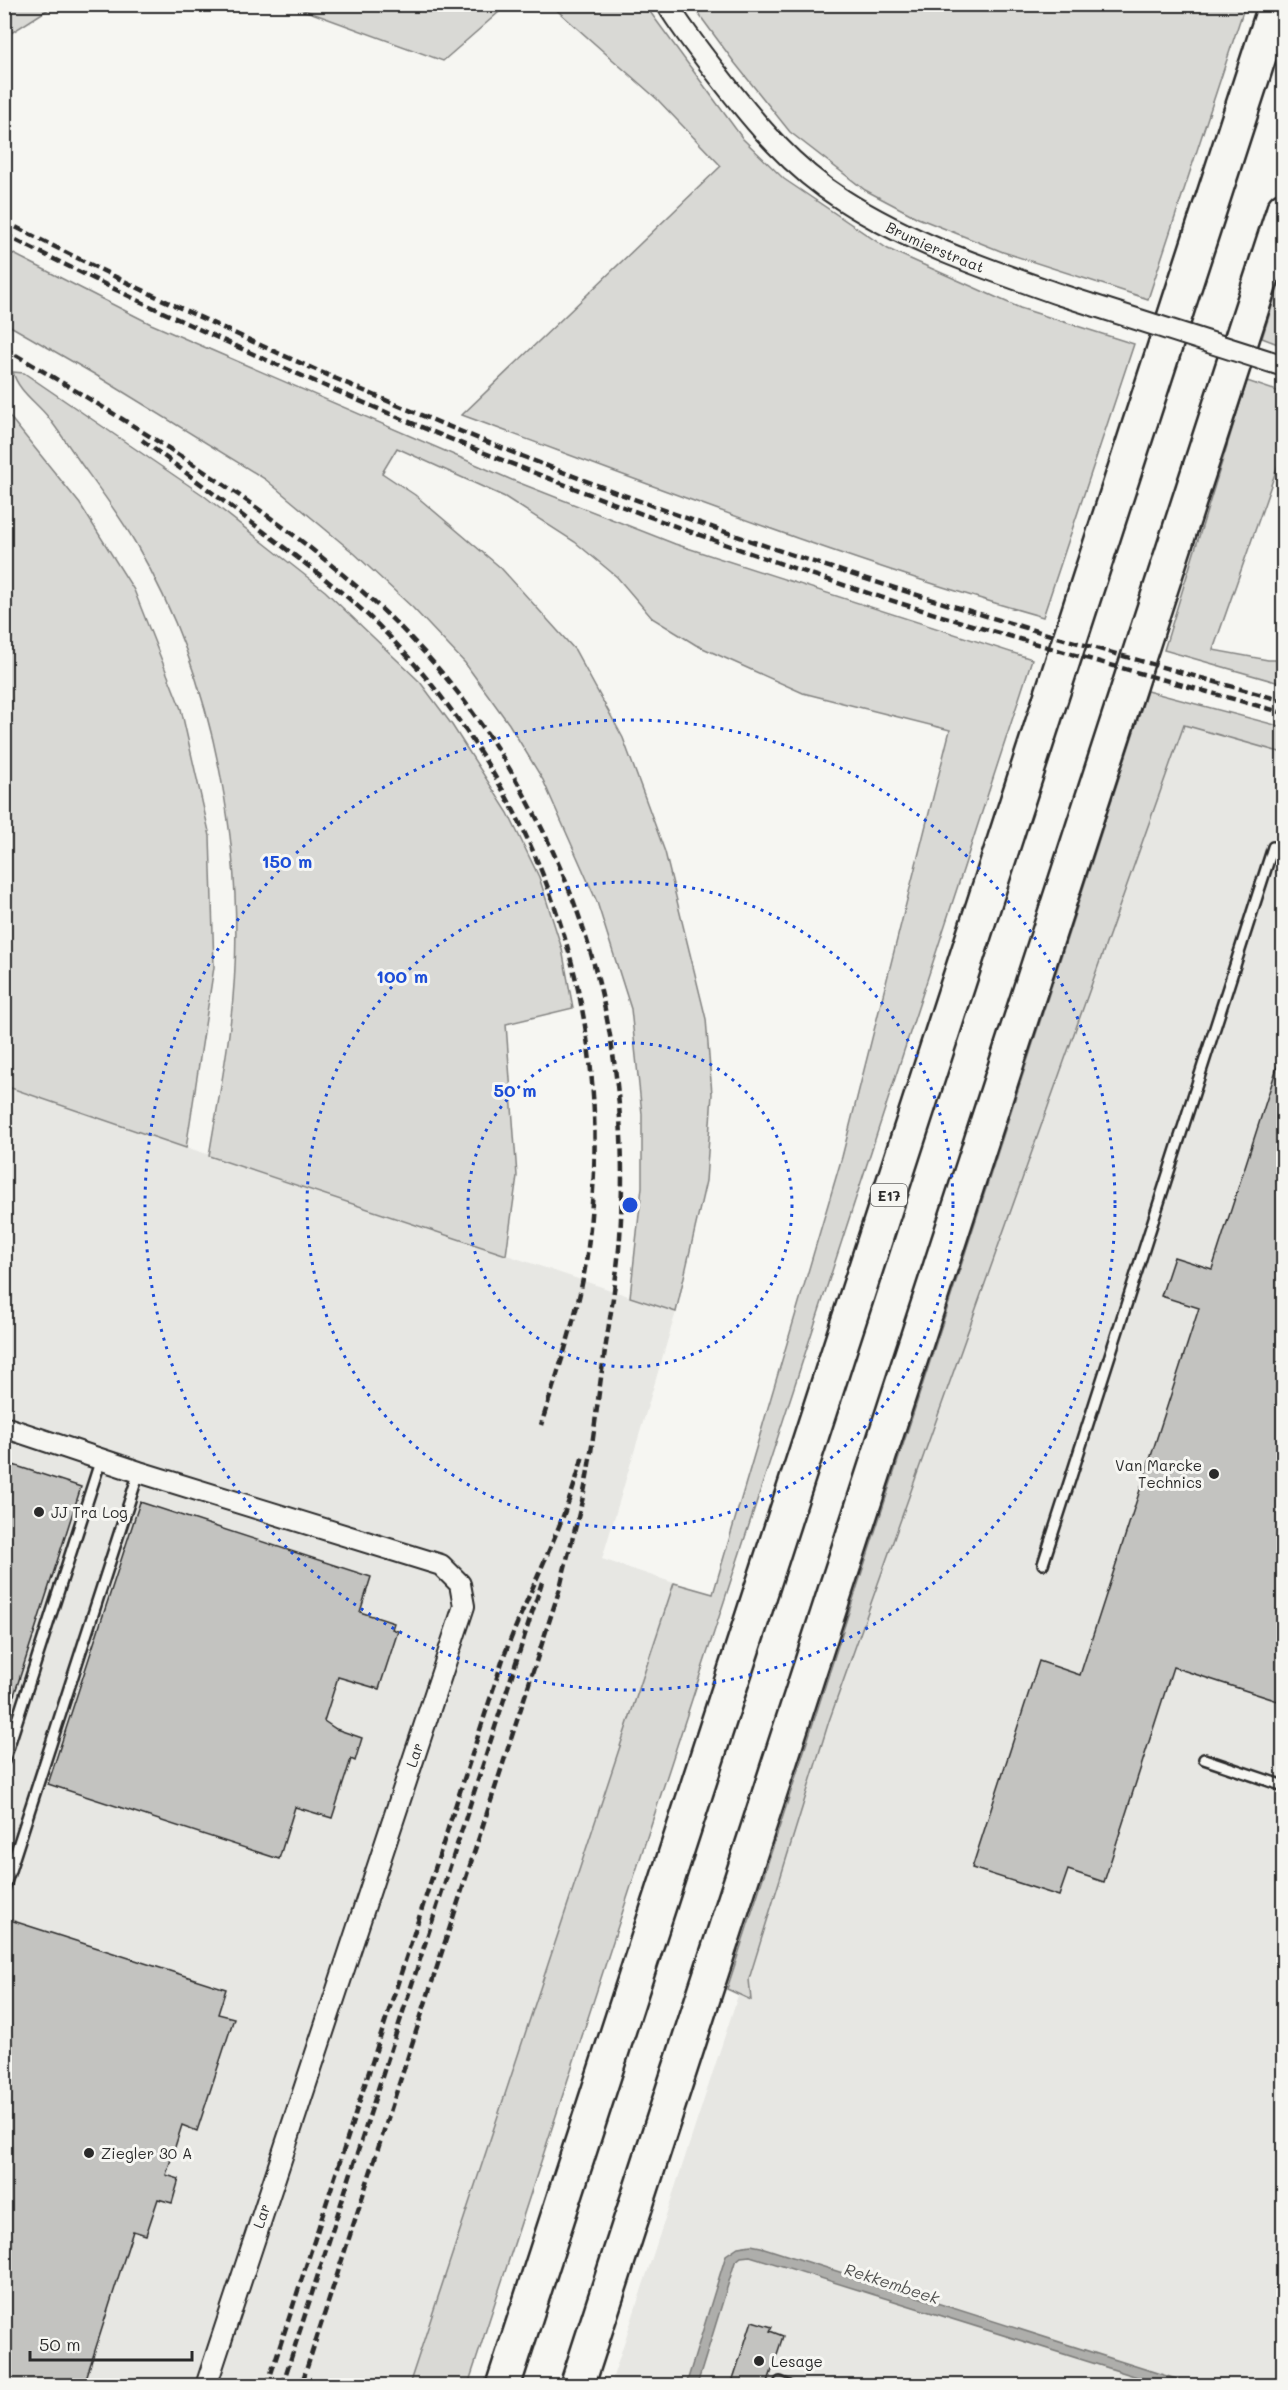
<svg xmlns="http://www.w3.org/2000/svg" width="1288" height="2390" viewBox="0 0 1288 2390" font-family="Mali,sans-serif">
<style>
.built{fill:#e7e7e3}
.green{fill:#d9d9d5;stroke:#828280;stroke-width:1.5}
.water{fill:#aeaeab;stroke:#7a7a78;stroke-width:1.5}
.building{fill:#c3c3c0;stroke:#2b2b2b;stroke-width:1.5}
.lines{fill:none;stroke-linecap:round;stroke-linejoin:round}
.service-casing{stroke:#2b2b2b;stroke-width:14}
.minor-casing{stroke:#2b2b2b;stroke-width:24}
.motorway-casing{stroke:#2b2b2b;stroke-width:38}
.service{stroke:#f6f6f2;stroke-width:9}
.minor{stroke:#f6f6f2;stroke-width:20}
.motorway{stroke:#f6f6f2;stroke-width:33}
.rail{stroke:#2b2b2b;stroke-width:4.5;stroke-dasharray:9 4.5;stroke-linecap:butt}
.minor-bridge-casing{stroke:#2b2b2b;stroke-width:24;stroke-linecap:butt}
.minor-bridge{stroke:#f6f6f2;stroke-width:20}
.ring{fill:none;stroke:#1d4ed8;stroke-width:3;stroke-dasharray:3 6}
.poi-dot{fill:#2b2b2b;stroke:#f6f6f2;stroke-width:2}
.labels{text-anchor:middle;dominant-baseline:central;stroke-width:6;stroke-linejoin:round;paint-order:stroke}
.shield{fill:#f6f6f2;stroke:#686867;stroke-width:1.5}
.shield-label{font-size:14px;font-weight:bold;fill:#2b2b2b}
.street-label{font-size:15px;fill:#2b2b2b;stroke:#f6f6f2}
.poi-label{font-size:15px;fill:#2b2b2b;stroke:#f6f6f2;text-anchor:start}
.water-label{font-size:16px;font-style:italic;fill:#525251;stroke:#f6f6f2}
.centre{fill:#1d4ed8;stroke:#f6f6f2;stroke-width:3}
.ring-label{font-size:18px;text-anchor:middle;font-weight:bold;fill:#1d4ed8;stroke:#f6f6f2;stroke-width:6;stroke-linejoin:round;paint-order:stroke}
</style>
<rect width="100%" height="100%" fill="#f6f6f2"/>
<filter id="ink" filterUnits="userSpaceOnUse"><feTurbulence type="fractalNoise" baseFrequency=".0167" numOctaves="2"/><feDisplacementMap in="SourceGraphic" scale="12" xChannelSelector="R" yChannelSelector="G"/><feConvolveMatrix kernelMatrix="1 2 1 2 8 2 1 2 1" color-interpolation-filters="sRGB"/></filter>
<g filter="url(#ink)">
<!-- built -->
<path class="built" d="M1161,705L1283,742V2385L610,2386Z
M5,1086L676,1312L602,1559L674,1583L409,2385L5,2386Z"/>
<!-- green -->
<path class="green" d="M5,4H55V5L5,37Z
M290,5H507L443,61Z
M551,5H645L743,139L784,179L888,249L1020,308L1134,344L1043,617C846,561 654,486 462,415L721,166L657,99Z
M692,5H1245L1148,299L1003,252L918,218L865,190L790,132L734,62Z
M4,249L151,324L512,480L675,544L1032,659L468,2385H409L674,1583L713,1594L842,1157L950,730L803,693L696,645L652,618L617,577L575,542L505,497L397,448L382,473L415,495L501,568L575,650L623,738L665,852L706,1019L712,1094L706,1181L676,1312L630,1297L642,1187V1114L631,1009L597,902L543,780L509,724L465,663L413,608L355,554L265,479L94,374L5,323Z
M1283,272L1284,346H1283L1262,338Z
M13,372L24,373L203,495L325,591L420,682L452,725L508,813L539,877L562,949L573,1008L506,1024L517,1176L506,1255L209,1156C216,1113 225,1069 230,1026C250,867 217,682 136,544C120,516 101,491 82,465C71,449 60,433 48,417C36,402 18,391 13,372Z
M1247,381L1283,393V451L1213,650L1268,660H1283V684L1164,650Z
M5,411L80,504L134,590L181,709L210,836L214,967L186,1148L5,1086Z
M1147,691L1283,727V753L1184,725L829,1721L749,1979L751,2000L727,1989Z"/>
<!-- water -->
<path class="water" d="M751,2245L761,2247L1195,2385H1163L750,2256L741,2257L735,2262L697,2385H686L726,2255L738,2247Z"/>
<!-- building -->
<path class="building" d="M1280,1058L1284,1059V1703L1173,1667L1104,1882L1068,1870L1059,1896L972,1868L1039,1661L1080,1675L1199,1308L1161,1296L1174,1257L1212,1269Z
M4,1462L81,1487L8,1714L4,1713Z
M140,1502L371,1577L360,1612L394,1623L392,1629L398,1631L379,1689L338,1677L324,1721L336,1729L362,1738L355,1761L351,1759L332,1818L295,1807L279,1859L48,1784Z
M4,1918L226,1989L218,2014L234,2018L197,2131L182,2125L166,2175L179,2179L172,2203L158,2199L146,2235L133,2231L84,2385H4Z
M752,2321L772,2327L770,2331L783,2336L767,2385H731Z"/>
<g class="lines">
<defs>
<path id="service" d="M1043,1564L1273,847L1284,850
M1204,1759L1284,1786
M4,1761L101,1459
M4,1889L139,1472
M780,2382L789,2386"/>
<g id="minor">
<path id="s1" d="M667,4C682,29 700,52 718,75C754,122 792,168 843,200C910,243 987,269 1061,295"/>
<path d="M4,1427L139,1472L441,1565L460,1584L464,1606L206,2386"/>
</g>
<path id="motorway" d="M503,2386L1276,4
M577,2386L1284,209"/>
</defs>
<!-- service casing -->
<use href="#service" class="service-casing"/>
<!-- minor casing -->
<use href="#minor" class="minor-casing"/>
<!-- motorway casing -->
<use href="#motorway" class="motorway-casing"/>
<!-- service -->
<use href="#service" class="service"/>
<!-- minor -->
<use href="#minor" class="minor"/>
<!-- motorway -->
<use href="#motorway" class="motorway"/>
<!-- rail -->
<path class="rail" d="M4,221C247,346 499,454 757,543C930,602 1107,652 1284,701
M4,234C284,377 575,497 874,595C1009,638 1147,675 1284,713
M4,348C137,427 278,510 390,617C445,670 490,731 526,798C602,936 630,1081 620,1237C617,1277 610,1317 604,1357C597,1402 593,1448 584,1492C577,1525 567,1556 560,1588L301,2386
M142,440C184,471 226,503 268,535C308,566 350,596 385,632C533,784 610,992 592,1203C590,1229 588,1254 583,1279C573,1329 556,1377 541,1425
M267,2386L503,1659C528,1591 565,1526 583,1455
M282,2386L542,1582"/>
<defs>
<path id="minor-bridge" d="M1061,295L1284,366"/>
</defs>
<!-- minor-bridge casing -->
<use href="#minor-bridge" class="minor-bridge-casing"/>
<!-- minor-bridge -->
<use href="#minor-bridge" class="minor-bridge"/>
</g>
</g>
<!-- distance rings -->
<g class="ring">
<circle cx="630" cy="1205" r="162"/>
<circle cx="630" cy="1205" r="323"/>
<circle cx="630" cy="1205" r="485"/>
</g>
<!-- markers -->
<g class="poi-dot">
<circle cx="1214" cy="1474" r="6"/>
<circle cx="39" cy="1512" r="6"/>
<circle cx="89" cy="2153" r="6"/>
<circle cx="759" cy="2361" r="6"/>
</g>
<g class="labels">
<!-- shield labels -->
<rect class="shield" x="871" y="1184" width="36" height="22" rx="4.5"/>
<g class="shield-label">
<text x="889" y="1195">E17</text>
</g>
<!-- street labels -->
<g class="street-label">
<text stroke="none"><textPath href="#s1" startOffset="369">Brumierstraat</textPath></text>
<text transform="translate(414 1755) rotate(-72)">Lar</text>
<text transform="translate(261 2216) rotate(-72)">Lar</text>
</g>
<!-- poi labels -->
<g class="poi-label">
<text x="1202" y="1465" text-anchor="end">Van Marcke<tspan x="1202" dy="17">Technics</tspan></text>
<text x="51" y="1512">JJ Tra Log</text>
<text x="101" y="2153">Ziegler 30 A</text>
<text x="771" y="2361">Lesage</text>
</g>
<!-- water labels -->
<g class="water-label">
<text transform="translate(892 2283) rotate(18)">Rekkembeek</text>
</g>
</g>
<circle cx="630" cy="1205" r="9" class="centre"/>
<g class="ring-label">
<text x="287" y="868">150 m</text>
<text x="402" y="983">100 m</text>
<text x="515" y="1097">50 m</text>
</g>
<!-- margin -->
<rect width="1288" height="2390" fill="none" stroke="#f6f6f2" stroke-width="24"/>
<rect x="12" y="12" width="1264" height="2366" fill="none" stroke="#2b2b2b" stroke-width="2" filter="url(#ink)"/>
<!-- scale -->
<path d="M30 2351v9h162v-9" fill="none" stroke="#2b2b2b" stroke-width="3"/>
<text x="39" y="2351" font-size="18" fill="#2b2b2b" stroke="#f6f6f2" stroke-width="4.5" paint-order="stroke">50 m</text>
</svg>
